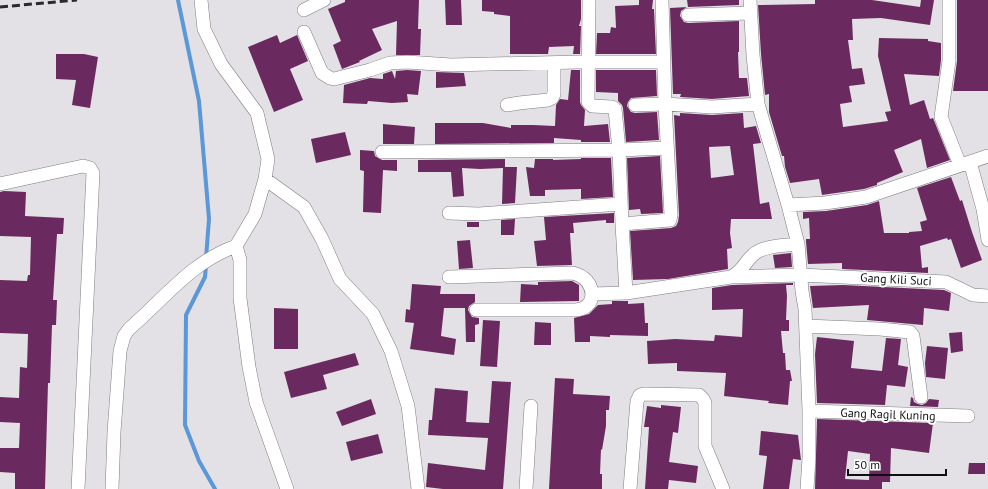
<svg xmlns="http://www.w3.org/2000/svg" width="988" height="489" viewBox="0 0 988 489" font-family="'PT Sans',sans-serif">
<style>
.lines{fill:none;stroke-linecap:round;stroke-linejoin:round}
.stream{stroke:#5a98d8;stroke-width:4}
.building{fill:#6b2a5f;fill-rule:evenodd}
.street-casing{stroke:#7e7c80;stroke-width:14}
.street{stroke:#fff;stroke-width:13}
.rail{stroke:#2a292b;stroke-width:3;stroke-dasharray:8 4;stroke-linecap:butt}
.labels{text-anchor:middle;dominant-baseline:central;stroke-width:4;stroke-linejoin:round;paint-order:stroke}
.street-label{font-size:12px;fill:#0f0e10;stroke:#fff}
</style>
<rect width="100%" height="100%" fill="#e3e1e5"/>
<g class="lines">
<!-- stream -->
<path class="stream" d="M178,0L199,101L209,219L206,258
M206,265L205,277L186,315L185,425L199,461L215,489"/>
</g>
<!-- building -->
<path class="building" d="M345,0H419L418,29H421L420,55H396L397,21L372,29L382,50L359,61L360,62L342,69L333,45L341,41L328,9L345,2Z
M445,0H461L462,25H446Z
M482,0H581V19L579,26H581L580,54H573L574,46L549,47L548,54H510V16L494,14V12L482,11Z
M639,0H653L652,9H654L656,54H596L597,33H610L611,27L616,28L615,6L639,5Z
M687,0H739V5L687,7L681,11L680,16L684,22L688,23L739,21V52H738L739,78H747L749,96L712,99L680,97L681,94H673L670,8L688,7Z
M815,0H872L920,7L921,0H934L930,25L881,18L852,19L853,40H848L852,69L862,68L865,84L849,86L852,102L840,104L843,127L888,121L885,112L891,111L878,56L879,38L928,39V41L941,43V60L939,76L904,74L910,105L924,100L930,119L933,118L950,160L927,168L921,139L894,150L903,172L877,183V185L864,189L822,195L819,179L790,183L785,167L784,156H782L769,112V94L765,95L761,54L758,5L815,4Z
M957,0H988V91H953L957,61Z
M277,35L280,43L297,35L308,61L290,69L303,100L274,112L248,47Z
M56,54H84L98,57L90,108L72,105L76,80L56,79Z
M407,70L421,71L418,95L407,94L408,102L392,103L368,101L367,104L343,103L344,85L370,78L383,79V74L392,71L395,79L396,71Z
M571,70H580V102L581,105L585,110L584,126L608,124L610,142H581V140L554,138V143L435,144V123H483L511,128V125H533L555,126L556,105L560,99L568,100Z
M596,70H656L657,96L631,98L628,102L627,106L631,112L635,113L657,112L659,140L626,142L623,108L622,105L618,101V93L596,92Z
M436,72L464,73L466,86L436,88Z
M680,113L712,115L743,113L744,128L756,126L761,143L753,144L760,204L769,202L772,219H731L730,233L732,248L727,249L728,269L668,279L633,280L630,231L671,228L676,226L678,222L679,215L674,115L680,116ZM730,146L734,175L711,178L709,147Z
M383,124L415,127L414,144H383Z
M345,132L351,155L316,163L311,139Z
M360,150L374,151L375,156L382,160H397V171L383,170L381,213L363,212L364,171L360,170Z
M660,156L663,213L641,214L640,209L629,210L627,158Z
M581,158H611L613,197L581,199V189L545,190V196H530L526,167L534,168L535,159H553V160L581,159Z
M505,159V167H517L515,203L502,204L503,168L480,169L462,168L464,196L453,197L451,172H418V160Z
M951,177L960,201L962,200L972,232L982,260L961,268L951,239L948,240L947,238L920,246L922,268L928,267V273L842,269V263L808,264L806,242V239H810L809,218L803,219V212L826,211L867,205L879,201L884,233H909V232L922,231L920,222L927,220L917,188Z
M4,191L26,192L25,216L64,218L63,234H57L53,300H57L56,325H52L50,383H48L45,489H15V473L0,472V448H19L20,423L0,422V397L19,398L20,367L27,368L28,334L0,333V280L27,281L28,275H30L31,237L0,236V192Z
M614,213V223H606V220L573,223L574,233H570L572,265L537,266L534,241L546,240L544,217Z
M515,219L514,235H501V220Z
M467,222H479V227H467Z
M470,240L473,268L459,269L457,241Z
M791,253L792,267L775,268L773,255Z
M572,281L579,285V301L520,302L521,284L538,285V282Z
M793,283V285H786L787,296L786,320H789V331H781L783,353H785L786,370H790L792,381H790L788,405L768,403L769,401L724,396L726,373L677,371V363L648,364L647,341L675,339L714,341L715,335L742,337L743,309L712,310V288L732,285Z
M412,284L441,286L440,294H475V302L469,306L468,310L472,317L479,318V324L475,325V342H466L465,308H444L441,336L456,339L454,355L410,349L414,323L405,322L406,309L410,310Z
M843,285L944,290L951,293L949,311L924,308L923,325L867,320L869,305L813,308L810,286Z
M612,301H628V304L644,303L645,323H648V336L610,335V337L590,336V342H575L574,318L589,314L598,305L612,304Z
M274,308L298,309V349H274Z
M483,320L500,321L497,367L480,366Z
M535,322L551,323V345H534Z
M962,332L963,351L951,353L949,333Z
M817,337L854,341L851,368L882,371L886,338L901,339L898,365L908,367L905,387L887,385L885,405L817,403L815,354Z
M927,346L948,348L945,379L926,377L925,363Z
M355,353L359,365L323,375L327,389L291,398L284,372Z
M555,378L574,379L573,394L610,396L609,410H606V426L602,450L601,449L600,474H602V489H549Z
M492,381L511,382L503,489H443L426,487L428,463L485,470L488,438L428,435L429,420H432L435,388L468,391L466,422L489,423Z
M911,397L913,398L914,402L918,404L922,405L926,403L929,399L939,400L938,407L910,406Z
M371,399L376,414L342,426L336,412Z
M661,405L681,407L678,433L673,432L669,462L698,466L696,483L669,480L668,489H645L649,427H644L647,406L661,408Z
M817,419L933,423L929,453L891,448L890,482H882V489H815ZM848,451L870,454L869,480L845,479Z
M761,431L798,435L801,460L793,459L789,489H763L767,456L759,455Z
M378,434L383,453L351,461L346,442Z
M969,463H985V474H968Z"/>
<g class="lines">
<defs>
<path id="street" d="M201,0L204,29L221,64L257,113L268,159L265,179L255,214L236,246
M589,0L588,102L592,106L612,107L615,109L619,150L667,148
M662,0L665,104L712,107L758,104
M750,0L753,55L758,104L788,205L798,244L802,291L805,309L809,411V458L807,489
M949,0V61L941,117L960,165
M304,10L324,0
M688,15L751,13
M304,32L322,73L330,78L334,79L370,70L390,63L407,62L451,65L578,62H664
M507,105L519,103L548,100L552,98L554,94V63
M382,152L619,150L622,224L670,220L671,215L665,104L635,105
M970,162L983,209L988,240
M265,179L304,207L322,239L340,279L373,314L391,351L408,406L418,489
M0,184L83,166L90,168L93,173L78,489
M788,205L825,203L866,197L988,156
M449,213L479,214L621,204
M622,224L626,293
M449,277L573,273C584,276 591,283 592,294
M731,277C743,271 744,263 753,255C764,245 784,246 798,244
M476,310H576C585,309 592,304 592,294L626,293L731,277L801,275L946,282L973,295L988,296
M806,326L880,329L910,332L913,336L921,397
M809,411L968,416
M112,489L114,432L120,351L124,336L129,329C164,299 191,262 236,246L240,260V298L249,367L256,402L287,489
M526,489L531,406
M630,489L637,401L640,395L644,394L699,395L703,399L705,403V446L723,489"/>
</defs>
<!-- street casing -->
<use href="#street" class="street-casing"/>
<!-- street -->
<use href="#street" class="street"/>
<!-- rail -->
<path class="rail" d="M0,7L77,0"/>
</g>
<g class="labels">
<!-- street labels -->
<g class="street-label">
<text transform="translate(896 279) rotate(3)">Gang Kili Suci</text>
<text transform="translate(888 414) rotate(2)">Gang Ragil Kuning</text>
</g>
</g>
<!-- scale -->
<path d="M848 469v6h98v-6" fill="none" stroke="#0f0e10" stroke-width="2"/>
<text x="854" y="469" font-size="12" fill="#0f0e10" stroke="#ffffff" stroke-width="3" paint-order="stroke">50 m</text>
</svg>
